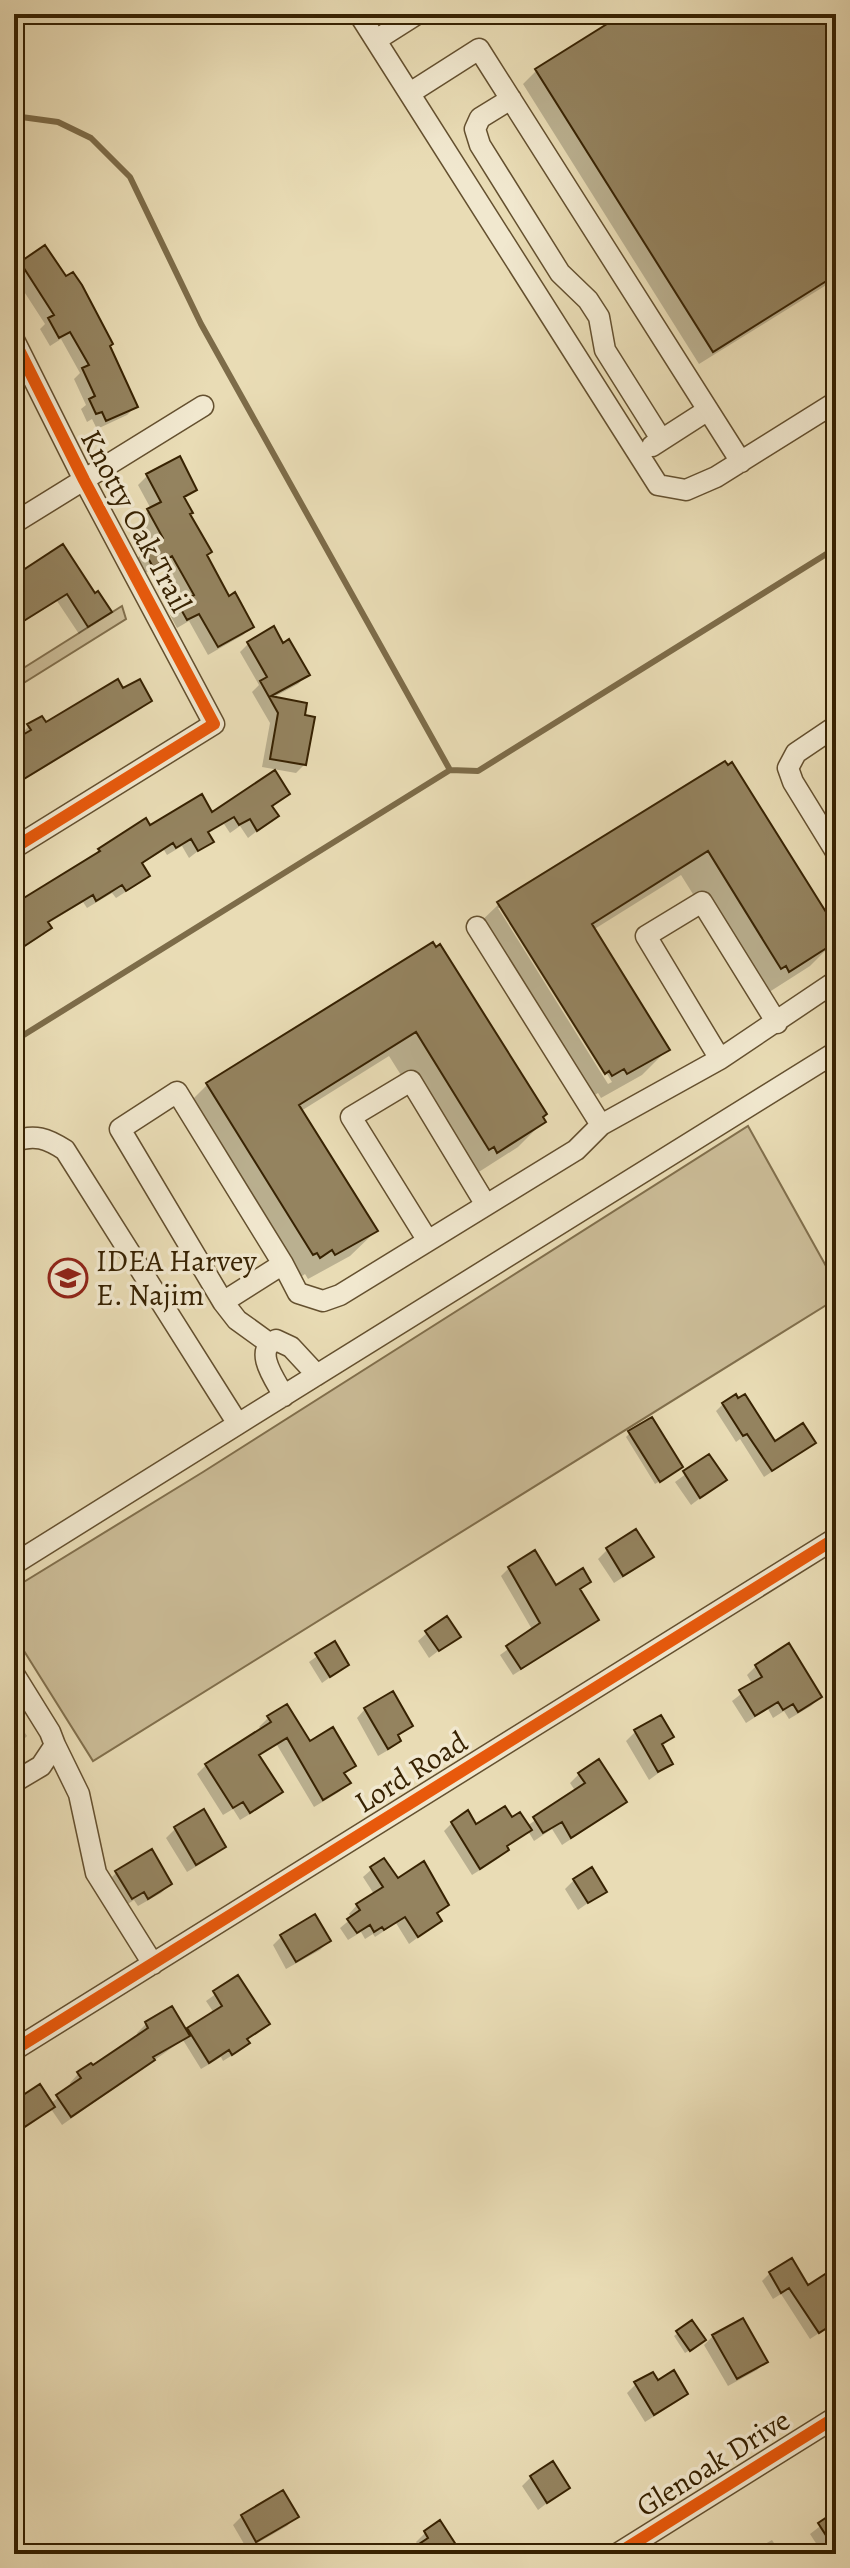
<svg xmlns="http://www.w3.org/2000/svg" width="850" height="2568" viewBox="0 0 850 2568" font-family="Alegreya,serif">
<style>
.green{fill:#cbbc97;stroke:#816f4c;stroke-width:2}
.shadow{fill:#0003;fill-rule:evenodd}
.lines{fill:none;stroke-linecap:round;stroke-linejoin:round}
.stream{stroke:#7d6c49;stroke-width:6}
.building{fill:#94835f;stroke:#372202;stroke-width:2}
.minor-casing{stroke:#64502f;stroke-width:23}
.minor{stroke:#f1e8cf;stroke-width:20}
.cycleway-casing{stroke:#f1e8cf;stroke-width:17}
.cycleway{stroke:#e8590c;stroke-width:12}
.labels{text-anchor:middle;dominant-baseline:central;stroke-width:7;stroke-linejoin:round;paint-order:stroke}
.street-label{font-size:30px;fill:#372202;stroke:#f1e8cf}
.poi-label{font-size:30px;fill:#372202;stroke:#f1e8cf;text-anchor:start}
</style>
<rect width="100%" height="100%" fill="#e9dcb5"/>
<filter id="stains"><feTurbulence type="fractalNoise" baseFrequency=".0025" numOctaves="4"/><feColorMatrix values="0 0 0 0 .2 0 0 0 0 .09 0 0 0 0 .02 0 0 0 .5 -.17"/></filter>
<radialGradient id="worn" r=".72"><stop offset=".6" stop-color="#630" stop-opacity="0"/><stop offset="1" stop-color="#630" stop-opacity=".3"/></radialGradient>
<!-- green -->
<path class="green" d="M122,606L126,619L14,689V674Z
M748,1126L836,1284V1299L93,1761L14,1635V1588L203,1472Z"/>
<!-- shadow -->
<path class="shadow" d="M627,14H836V279L699,364L523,84L537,70Z
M45,248L108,346L136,406L127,415L97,429L92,419L87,422L81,409L86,405L74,379L80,373L61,339L50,346L40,329L45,324L14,276V271L21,264Z
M14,439L22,452L14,460Z
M147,476L195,489L183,499L205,557L228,598L252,626L243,635L208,655L189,621L177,628L170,615L185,602L162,563L144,574L135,560L153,545L139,520L151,509L138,485Z
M14,578L95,595L109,611L79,634L57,601L14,628Z
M249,643L282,646L307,675L298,684L272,698L305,764L296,773L262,767L270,723L252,692L259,685L240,652Z
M122,691L150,701L141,709L14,786V743L22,738L20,735L29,726L45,725Z
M725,763L836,932V940L810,966L763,996L755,993L681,875L593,930L668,1049L642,1075L601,1098L598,1093L586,1100L473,929L499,904ZM498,908H503L612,1082L608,1084Z
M288,794L271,808L276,816L248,838L240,826L230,833L224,824L207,834L211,841L189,858L182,846L167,855L164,850L140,865L147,876L138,884L116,898L112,893L87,908L83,902L47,924L49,928L41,936L14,954V908L90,859L99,850L149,827L212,814Z
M432,945L544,1121L518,1147L471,1177L463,1174L389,1056L301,1111L376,1231L350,1256L308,1279L305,1274L294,1282L181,1111L207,1085Z
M723,1404L774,1444L806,1449L764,1477L740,1439L736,1442L716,1411Z
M630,1433L677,1471L655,1484L626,1437Z
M709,1457L724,1480L691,1505L675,1482Z
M607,1550L651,1556L642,1565L614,1583L598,1559Z
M509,1568L555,1588L589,1582L579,1591L596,1619L588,1627L513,1675L500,1655L533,1631L501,1576Z
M427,1633L458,1636L429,1658L418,1641Z
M334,1644L347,1665L322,1683L309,1662Z
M788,1646L820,1697L811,1706L789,1719L784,1711L773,1718L768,1709L746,1723L732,1701L753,1685L747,1675L756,1666Z
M287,1706L310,1744L353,1766L344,1775L348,1783L339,1792L314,1807L277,1745L258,1757L280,1792L271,1801L240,1820L233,1809L223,1815L197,1774L206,1765L262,1730L259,1727L268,1718Z
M365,1709L411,1726L397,1737L399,1740L390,1749L378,1756L357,1718Z
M14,1716L27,1736L14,1749Z
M635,1732L671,1737L663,1746L671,1764L649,1780L626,1741Z
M579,1774L624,1802L615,1810L562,1845L552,1829L534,1841L528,1831L505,1848L507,1850L499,1858L472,1875L444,1831L452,1823L476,1827L511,1820L527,1826L576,1792L570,1783Z
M175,1829L224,1846L215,1855L187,1872L166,1838Z
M372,1869L446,1905L436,1915L440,1921L409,1944L396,1923L375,1937L373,1934L365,1939L361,1932L348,1940L340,1928L352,1918L349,1914L357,1905L374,1894L363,1877Z
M117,1872L170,1884L161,1893L138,1906L134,1900L123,1907L108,1881Z
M574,1880L605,1891L578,1910L565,1889Z
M282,1936L329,1941L320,1950L286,1969L273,1945Z
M238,1978L267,2023L245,2041L247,2043L239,2051L223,2061L221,2057L201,2069L183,2040L62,2125L51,2109L14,2136V2104H50L72,2087L70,2083L78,2074L92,2068L139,2037L137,2033L146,2024L171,2009L186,2033L214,2013L206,2001Z
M836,2269V2322L810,2339L781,2294L773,2299L762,2281L770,2273L807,2288Z
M678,2333L700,2344L685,2353L674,2336Z
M713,2336L765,2362L757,2370L728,2386L704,2345Z
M657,2383L686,2394L677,2402L645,2422L627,2393L636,2384Z
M531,2477L568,2487L538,2510L522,2486Z
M836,2514V2554H823L810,2534Z
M242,2516L296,2517L287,2526L247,2549L233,2525Z
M425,2533L459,2554H408L419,2547L416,2542Z
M772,2540L781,2554H748Z
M351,2543L359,2554H334Z"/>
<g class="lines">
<!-- stream -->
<path class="stream" d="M14,116L58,122L91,138L130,177L201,324L450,770L478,771L836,548
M14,1041L450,770"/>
</g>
<!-- building -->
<path class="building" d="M623,14H836V275L713,352L535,69Z
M45,245L66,276L73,272L82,285L113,344L110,346L138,407L106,421L102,412L96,414L89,399L95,396L82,368L89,365L70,332L59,338L48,318L54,315L20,262Z
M180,456L197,490L184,497L193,513L190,514L212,552L207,555L229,596L235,592L254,627L218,647L199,614L187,620L178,604L194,595L172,556L153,567L143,549L163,538L147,509L161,502L146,474Z
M63,544L95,593L98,591L112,612L88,627L67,594L14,627V576Z
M274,626L283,643L289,639L310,675L271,696L307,703L305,715L315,717L306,765L270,759L278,713L260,681L267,677L247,642Z
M118,679L123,688L140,679L152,701L14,785V740L31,730L27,724L42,716L46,722Z
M725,761L728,765L732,762L836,928V942L789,972L786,966L781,969L708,851L592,924L670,1050L627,1074L624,1069L612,1076L609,1071L605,1074L497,902Z
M275,770L290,794L272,806L279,816L257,831L250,819L239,825L234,817L208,832L214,842L198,851L191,839L176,848L173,843L142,863L150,876L126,891L122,885L96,901L93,895L48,922L52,928L14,953V904L100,851L98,849L146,818L150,825L202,794L212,812Z
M433,942L436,947L440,944L547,1114L543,1117L546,1122L497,1153L494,1147L489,1150L416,1032L299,1105L378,1231L335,1255L332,1250L320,1258L317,1253L313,1255L206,1083Z
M736,1394L738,1398L745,1394L775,1441L803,1423L816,1443L772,1471L747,1434L743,1436L722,1403Z
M652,1417L683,1467L660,1482L628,1431Z
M709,1454L727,1480L700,1498L683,1471Z
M636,1529L654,1557L623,1576L606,1548Z
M535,1550L556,1585L583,1568L591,1582L580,1589L599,1620L521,1669L506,1646L540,1623L508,1567Z
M447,1616L461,1637L439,1651L425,1631Z
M335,1641L349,1665L330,1677L315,1653Z
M789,1643L822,1697L798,1712L793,1704L783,1710L778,1702L755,1716L739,1690L762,1677L755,1665Z
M393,1691L413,1726L398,1735L401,1741L388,1749L364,1708Z
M287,1704L310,1741L333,1727L356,1766L344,1773L351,1783L323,1800L287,1738L259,1755L283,1792L250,1813L243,1802L233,1808L205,1764L271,1722L267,1716Z
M661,1715L674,1737L662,1744L673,1764L658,1772L634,1730Z
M599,1759L627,1802L571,1838L562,1822L543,1833L533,1817L585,1783L578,1773Z
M505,1806L512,1817L520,1812L532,1830L507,1846L509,1850L480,1869L451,1822L468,1810L476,1824Z
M204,1809L226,1847L196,1865L174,1827Z
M152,1849L172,1884L148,1899L144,1892L132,1899L115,1871Z
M384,1858L398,1878L424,1861L449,1905L437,1913L442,1921L418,1937L405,1917L384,1930L382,1927L374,1932L370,1925L357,1933L347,1919L360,1910L356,1904L383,1887L370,1867Z
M592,1867L607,1892L588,1903L573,1879Z
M315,1914L331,1941L296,1962L280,1935Z
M238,1975L270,2024L247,2039L250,2043L232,2055L229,2050L209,2063L187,2028L222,2006L213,1991Z
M172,2006L190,2036L153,2057L155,2060L71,2117L56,2095L81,2078L77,2072L91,2063L93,2065L148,2028L145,2022Z
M40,2084L55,2107L23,2128L14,2113V2101Z
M792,2258L808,2285L836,2267V2322L819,2333L789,2288L781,2293L769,2272Z
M743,2318L768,2362L737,2379L712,2335Z
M692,2320L706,2340L690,2351L676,2331Z
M674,2370L688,2394L654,2415L634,2382L653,2372L658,2380Z
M553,2461L570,2488L547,2503L530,2476Z
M283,2490L299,2517L256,2542L241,2515Z
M836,2511V2551L818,2523Z
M440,2520L462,2554H404L428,2538L424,2531Z"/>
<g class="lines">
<defs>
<path id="minor" d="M359,14L658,485L686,490L716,477L836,402
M376,40L417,14
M410,93L479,49L741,462
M511,99L480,118L475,129L480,145L560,273L588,300L599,317L605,350L661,439
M14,340L84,480L214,724L14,848
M652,446L708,410
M14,523L203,406
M836,726L796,753L788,768L793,782L836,852
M477,927L601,1125
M720,1059L646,936L702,902L777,1023
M14,1142C34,1133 48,1139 65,1150L238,1424L14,1564
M428,1241L351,1117L411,1081L486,1205
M283,1264L223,1302L120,1129L177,1092L283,1264L298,1293L323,1301L340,1295L576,1150L601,1125L720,1059L836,981
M223,1302L237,1320L269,1343
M284,1396C276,1381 252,1350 276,1340L291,1347L317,1375
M238,1424L836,1052
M14,1674L50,1732L55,1745L41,1766L14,1782
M55,1745L79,1794L96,1873L153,1964
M14,2050L836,1538
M617,2554L836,2417"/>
</defs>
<!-- minor casing -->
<use href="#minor" class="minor-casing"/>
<!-- minor -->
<use href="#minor" class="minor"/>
<defs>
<path id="cycleway" d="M14,340L84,480L214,724L14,848
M14,2050L836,1538
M617,2554L836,2417"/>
</defs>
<!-- cycleway casing -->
<use href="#cycleway" class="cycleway-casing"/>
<!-- cycleway -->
<use href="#cycleway" class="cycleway"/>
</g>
<!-- icons -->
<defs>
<symbol id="school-ring" viewBox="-11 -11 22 22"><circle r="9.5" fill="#f1e8cf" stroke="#8f2418" stroke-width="1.5"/><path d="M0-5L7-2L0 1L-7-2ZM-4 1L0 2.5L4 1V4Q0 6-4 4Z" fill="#8f2418"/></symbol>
</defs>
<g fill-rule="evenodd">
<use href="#school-ring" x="46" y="1256" width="44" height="44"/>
</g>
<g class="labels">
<!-- street labels -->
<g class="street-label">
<text transform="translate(136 521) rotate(62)">Knotty Oak Trail</text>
<text transform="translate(411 1772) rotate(-32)">Lord Road</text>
<text transform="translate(713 2463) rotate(-32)">Glenoak Drive</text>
</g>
<!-- poi labels -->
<g class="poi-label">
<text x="96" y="1261">IDEA Harvey<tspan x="96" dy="34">E. Najim</tspan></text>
</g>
</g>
<!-- margin -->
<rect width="850" height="2568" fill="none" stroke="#e9dcb5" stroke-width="48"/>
<rect x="16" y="16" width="818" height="2536" fill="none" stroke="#372202" stroke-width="4"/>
<rect x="24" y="24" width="802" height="2520" fill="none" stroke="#372202" stroke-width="2"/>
<rect width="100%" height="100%" filter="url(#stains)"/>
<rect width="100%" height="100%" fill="url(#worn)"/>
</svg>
